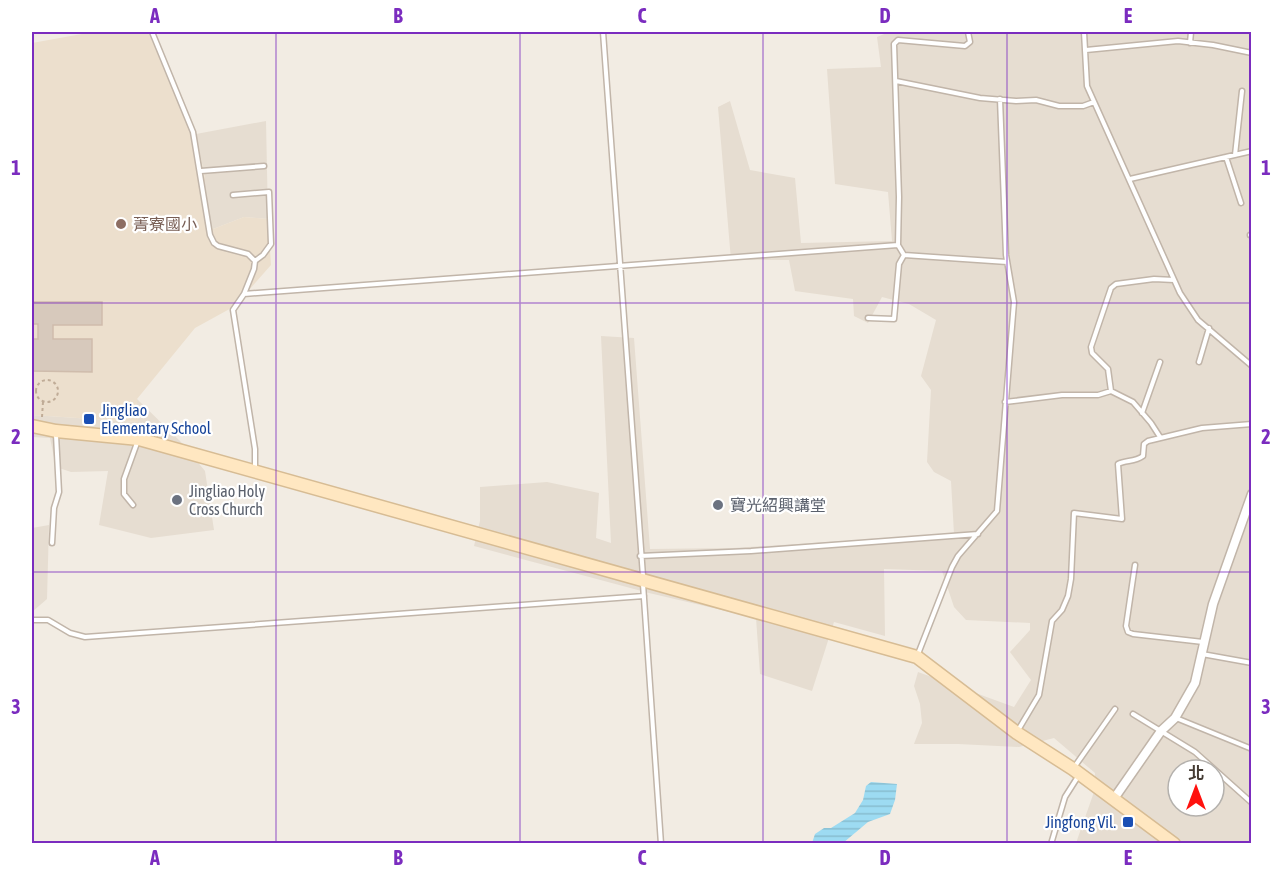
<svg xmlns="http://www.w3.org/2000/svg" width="1283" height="875" viewBox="0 0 1283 875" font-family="'Asap Condensed','Noto Sans TC',sans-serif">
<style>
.residential{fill:#e6ddd1;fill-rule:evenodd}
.education{fill:#ecdfcd}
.water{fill:url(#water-rules)}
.building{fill:#d7c9bc;stroke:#cfbcac;stroke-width:1.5}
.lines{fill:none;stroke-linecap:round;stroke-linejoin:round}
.lane-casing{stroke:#c1b5a9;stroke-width:7}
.street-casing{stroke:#c1b5a9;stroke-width:11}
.secondary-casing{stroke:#d7bc94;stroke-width:15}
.path{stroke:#c0ac97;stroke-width:2;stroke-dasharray:3 3;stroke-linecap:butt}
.lane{stroke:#fff;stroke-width:4}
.street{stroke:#fff;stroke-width:8}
.secondary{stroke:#ffe7c1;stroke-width:12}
.grid{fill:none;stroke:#7b2cbf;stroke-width:1.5;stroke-opacity:0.55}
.education-dot{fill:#8d6e63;stroke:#fff;stroke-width:2}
.transit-dot{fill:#1a4fb4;stroke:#fff;stroke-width:2}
.worship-dot{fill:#6b7280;stroke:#fff;stroke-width:2}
.labels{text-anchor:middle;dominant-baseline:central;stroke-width:4.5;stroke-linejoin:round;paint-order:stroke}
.education-label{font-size:16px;fill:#785e54;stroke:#fff;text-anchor:start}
.transit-label{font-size:16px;fill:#164399;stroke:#fff;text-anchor:start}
.worship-label{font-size:16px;fill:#5b616d;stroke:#fff;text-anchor:start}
.neatline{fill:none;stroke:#7b2cbf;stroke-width:2}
.grid-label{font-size:20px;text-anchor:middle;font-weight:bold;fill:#7b2cbf}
</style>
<defs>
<pattern id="water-rules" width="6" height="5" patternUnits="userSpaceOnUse" patternTransform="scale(1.5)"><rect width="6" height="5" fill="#9ddbf2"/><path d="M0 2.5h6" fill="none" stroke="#88bdd0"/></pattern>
</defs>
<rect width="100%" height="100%" fill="#f2ece3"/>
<!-- residential -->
<path class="residential" d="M889,32H1251V843H1076L1094,792L1095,773L1054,738L1019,747L958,744H914L922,723L920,704L914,686L918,672L1014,707L1031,680L1010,652L1030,630V623L966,620L954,607L942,571L884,569L885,636L834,622L812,691L760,674L756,618L649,593L474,546L480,521V487L547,482L599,493L596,538L611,543L601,336L634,338L650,549L733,548L954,534L951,481L934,472L927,462L931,390L921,376L936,320L909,304L882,297L868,323L854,316L853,299L795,291L789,260H731L718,107L730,101L750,170L795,178L801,243L892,241L888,192L835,184L827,69L881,67L877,37ZM1178,770H1214V806H1178Z
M266,121L268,219L244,217L213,229L205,212V178L196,134Z
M137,399L182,443L205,471L214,530L151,538L99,525L108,471L71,472L56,467L50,438L32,437V415L137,422Z
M49,525L47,599L32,612V528Z"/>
<!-- education -->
<path class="education" d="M93,32H148L196,134L205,178V212L213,229L244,217L268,219L271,265L235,306L195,328L137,399L138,422L32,415V43Z"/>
<!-- water -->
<path class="water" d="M871,782L897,784L895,800L890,814L868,822L843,843H812L815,834L824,828H831L855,813L863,800L866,786Z"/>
<!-- building -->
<path class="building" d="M32,302H102V325H53V339H92V372L32,371V339H38V324H32Z"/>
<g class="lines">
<defs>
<path id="lane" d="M152,32L193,132L210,235L214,243L218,246L248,254L255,261L254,269L244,294
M603,32L643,576
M968,32L970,42L965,46L898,40L894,44L899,197L898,245L904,255L1007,262
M1084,32L1087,86L1180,293L1198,320L1252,366
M1190,43L1191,32
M1086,50L1178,41L1213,45L1252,53
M896,81L980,98L1016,101L1036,100L1059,106H1083L1094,102
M1235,155L1242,91
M1226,157L1241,203
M201,171L264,166
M1130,179L1252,151
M233,195L269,192L271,244L263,255L255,261
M1250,235H1252
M868,318L894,319L899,264L904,255
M1199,362L1209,328
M1111,391L1108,369L1092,353L1091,347L1111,288L1116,284L1154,279L1174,280
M1005,402L1062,395H1098L1111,391L1133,402L1151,423L1160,437
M1142,413L1160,362
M255,469V449L233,310L244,294L898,245
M133,505L124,494V479L137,443
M52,543L54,508L59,492L56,435
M640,556L751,551L978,534
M1135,565L1126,626L1128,632L1133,634L1203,642
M643,584L661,844
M32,620H48L70,633L85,637L644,596
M918,654L952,567L958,556L997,511L1014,302L1006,255L1000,99
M1202,654L1252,663
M1133,714L1195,752L1252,803
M1176,718L1252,749
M1017,732L1039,695L1052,621L1062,610L1068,596L1071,579L1074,513L1122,519L1118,464C1126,460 1135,462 1143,456L1144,444L1148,441L1202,428L1252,424
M1075,766L1115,709
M1051,844L1065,797L1079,775"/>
<path id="street" d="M1113,800L1161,731L1175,718L1195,683L1213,604L1252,494"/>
<path id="secondary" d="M32,426L56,431L139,439L917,657L1017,733L1073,769L1174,844"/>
</defs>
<!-- lane casing -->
<use href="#lane" class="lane-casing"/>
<!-- street casing -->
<use href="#street" class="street-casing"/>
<!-- secondary casing -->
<use href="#secondary" class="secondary-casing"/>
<!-- path -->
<path class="path" d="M36 391a11 11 0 1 1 22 0a11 11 0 1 1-22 0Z
M42,417L43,402"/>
<!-- lane -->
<use href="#lane" class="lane"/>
<!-- street -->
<use href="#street" class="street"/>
<!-- secondary -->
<use href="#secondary" class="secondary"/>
</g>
<!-- grid -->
<path class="grid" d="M276,32V844M520,32V844M763,32V844M1007,32V844M32,303H1252M32,572H1252"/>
<!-- markers -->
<circle class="education-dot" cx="121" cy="224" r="6"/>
<g class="transit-dot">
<rect x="83" y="413" width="12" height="12" rx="3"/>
<rect x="1122" y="816" width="12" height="12" rx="3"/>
</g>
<g class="worship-dot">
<circle cx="177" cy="500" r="6"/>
<circle cx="718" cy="505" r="6"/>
</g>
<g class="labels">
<!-- education labels -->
<g class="education-label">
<text x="133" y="224">菁寮國小</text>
</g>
<!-- transit labels -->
<g class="transit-label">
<text x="101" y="410">Jingliao<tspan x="101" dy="18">Elementary School</tspan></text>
<text x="1116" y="822" text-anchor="end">Jingfong Vil.</text>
</g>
<!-- worship labels -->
<g class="worship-label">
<text x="189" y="491">Jingliao Holy<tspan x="189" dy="18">Cross Church</tspan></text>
<text x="730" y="505">寶光紹興講堂</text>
</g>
</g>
<!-- border -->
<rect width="1283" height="875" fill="none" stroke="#ffffff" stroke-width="66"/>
<!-- north arrow -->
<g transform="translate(1196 788)"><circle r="28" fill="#ffffff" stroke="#b4b1ad" stroke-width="1.5"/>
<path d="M0-4.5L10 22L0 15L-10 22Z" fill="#ff110e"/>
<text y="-9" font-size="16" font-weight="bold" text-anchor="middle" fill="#443b33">北</text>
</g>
<rect x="33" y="33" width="1217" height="809" class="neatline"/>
<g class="grid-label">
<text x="155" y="23">A</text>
<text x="398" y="23">B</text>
<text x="642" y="23">C</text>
<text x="885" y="23">D</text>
<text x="1128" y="23">E</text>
<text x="16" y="175">1</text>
<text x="1266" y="175">1</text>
<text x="16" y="444">2</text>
<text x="1266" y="444">2</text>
<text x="16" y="714">3</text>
<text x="1266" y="714">3</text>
<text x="155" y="865">A</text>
<text x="398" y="865">B</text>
<text x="642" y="865">C</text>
<text x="885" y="865">D</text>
<text x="1128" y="865">E</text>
</g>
</svg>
